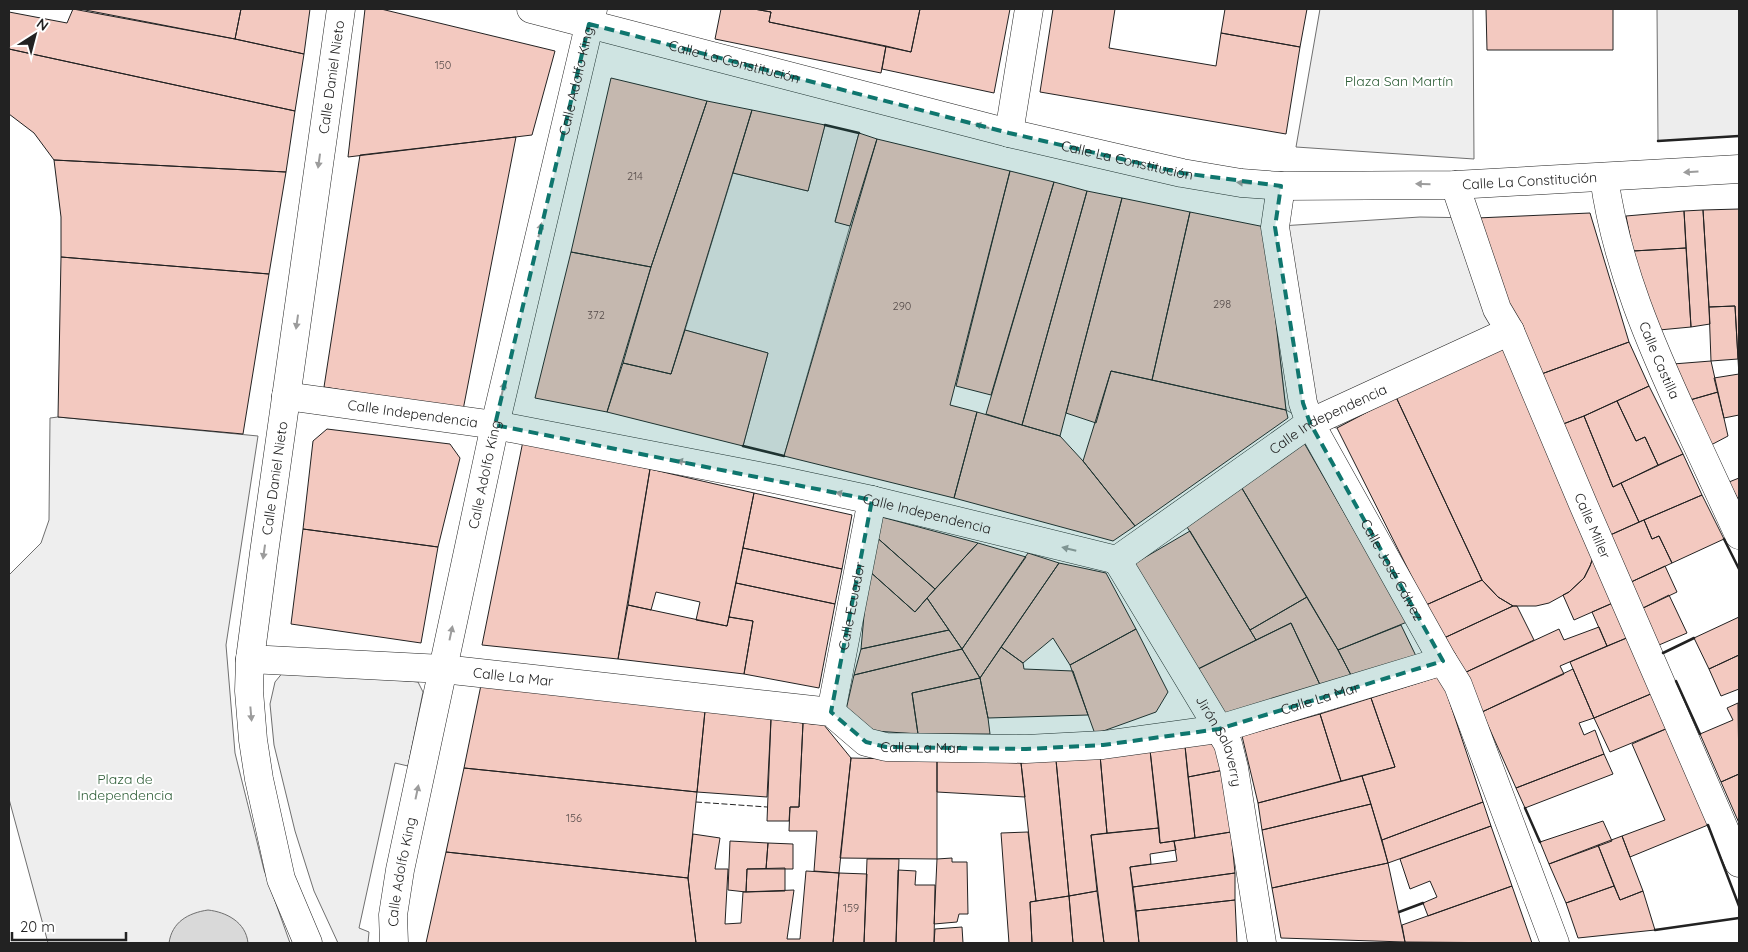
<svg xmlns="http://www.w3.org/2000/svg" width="1748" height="952" viewBox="0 0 1748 952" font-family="Quicksand,sans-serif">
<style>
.green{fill:#eee;stroke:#6f6f6f}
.parking{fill:#ededed;stroke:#6f6f6f}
.water{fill:#d9d9d9;stroke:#6f6f6f}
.building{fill:#f3c9c0;stroke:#222}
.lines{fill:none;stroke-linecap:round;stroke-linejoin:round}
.minor-casing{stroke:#222;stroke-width:29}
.minor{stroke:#fff;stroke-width:28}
.fence{stroke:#222;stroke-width:1;stroke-dasharray:6 2.5;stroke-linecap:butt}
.wall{stroke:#222;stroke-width:2.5}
.oneway{fill:#9c9c9c}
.marked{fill:#0f766e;fill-opacity:0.2;stroke:#0f766e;stroke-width:4;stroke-dasharray:10 6;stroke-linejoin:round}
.labels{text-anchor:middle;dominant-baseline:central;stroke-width:4;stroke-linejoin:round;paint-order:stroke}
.number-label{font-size:11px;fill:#564c4a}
.street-label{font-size:14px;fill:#222;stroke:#fff}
.park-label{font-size:14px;fill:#2f5e38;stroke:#fff}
</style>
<rect width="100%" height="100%" fill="#fff"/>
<!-- green -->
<path class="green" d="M1320,9H1473L1474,159L1296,147Z
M58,417L258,436L226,645L235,753L264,870L290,943H48L9,799V575L41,543L49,520L50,418Z
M284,671L311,672L418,682L423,692L408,766L395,763L359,928L369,932L368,943H338L314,891L295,831L274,745L270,704L275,682Z"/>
<!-- parking -->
<path class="parking" d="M1657,9H1739V136L1658,141Z
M825,125L859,133L835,221L850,226L784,456L743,446L768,353L685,330L733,173L808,191Z
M1420,217L1477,218L1529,359L1396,397L1337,428L1310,423L1286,410L1265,227Z"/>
<!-- water -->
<path class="water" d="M208,910C226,912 246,922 248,943H169C172,922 188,913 208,910Z"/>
<!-- building -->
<path class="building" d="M73,9L235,39L304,54L295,111L9,49V12L67,23Z
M80,9H241L235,39Z
M241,9H310L304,54L235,39Z
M365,9H381L555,51L532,135L348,157Z
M721,9H754L771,12L769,22L886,46L881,73L715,39Z
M754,9H920L911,52L769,22L771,12Z
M920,9H1010L994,93L882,69L886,46L911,52Z
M1053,9H1115L1109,48L1216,66L1221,33L1300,47L1286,134L1040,92Z
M1225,9H1307L1300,47L1221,33Z
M1486,9H1613V50H1487Z
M9,49L295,111L286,172L54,160L34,133L9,114Z
M611,78L707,101L651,267L571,252Z
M707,101L752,110L671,374L623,363L651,267Z
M752,110L825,125L808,191L733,173Z
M859,133L877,139L850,226L835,222Z
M516,137L463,410L324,387L360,155Z
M877,139L1010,171L950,405L977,412L954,498L784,456Z
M54,160L286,172L269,274L61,257V217Z
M1010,171L1054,182L991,395L956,386Z
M1054,182L1087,191L1022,425L986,414Z
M1087,191L1122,198L1060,436L1022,425Z
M1122,198L1190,212L1152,380L1111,371L1096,423L1066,413Z
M1739,209V376L1735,306L1709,307L1703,210Z
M1703,210L1710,324L1691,327L1684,211Z
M1684,211L1686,248L1633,251L1626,216Z
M1190,212L1265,227L1286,410L1152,380Z
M1590,213L1629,342L1536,376L1477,218Z
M1686,248L1691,327L1659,330L1633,251Z
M571,252L651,267L607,412L535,398Z
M61,257L269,274L243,434L58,417Z
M1735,306L1738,359L1711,361L1709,307Z
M685,330L768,353L743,446L607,412L623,363L671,374Z
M1508,342L1594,555L1590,566L1584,578L1569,592L1549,603L1536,606H1513L1498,597L1482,580L1396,397Z
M1629,342L1649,386L1584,416L1558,426L1536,376Z
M1711,361L1718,392L1690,400L1673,364Z
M1111,371L1286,410L1288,418L1135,526L1083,461Z
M1739,374V415L1724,418L1714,378Z
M1649,386L1683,454L1658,465L1645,437L1636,441L1617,401Z
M1718,392L1728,436L1711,445L1690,400Z
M1396,397L1482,580L1426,605L1337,428Z
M1617,401L1636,441L1645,437L1658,465L1613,487L1584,416Z
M977,412L1060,436L1083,461L1135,526L1113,541L954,498Z
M1584,416L1613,487L1621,483L1639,522L1608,536L1558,426Z
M327,429L450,444L460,458L438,547L303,529L313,441Z
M523,441L650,469L618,659L482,645Z
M1303,441L1407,622L1338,650L1240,485Z
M1683,454L1702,495L1639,522L1621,483Z
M650,469L754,493L727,626L696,620L700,602L656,592L651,610L628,605Z
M1739,478V501L1729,482Z
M1240,485L1307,597L1250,630L1184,522Z
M754,493L852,515L842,569L743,548Z
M1702,495L1724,539L1672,563L1659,536L1652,539L1644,520Z
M878,516L978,543L935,589L874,535Z
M1644,520L1652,539L1659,536L1672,563L1629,583L1608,536Z
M303,529L438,547L421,643L291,624Z
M1190,531L1256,640L1196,670L1132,565Z
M874,535L935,589L915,612L868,570Z
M978,543L1026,557L962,649L927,598Z
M743,548L842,569L835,604L736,583Z
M1028,553L1059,563L980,678L962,649Z
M1594,555L1615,602L1574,620L1563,595L1569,592L1584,578L1590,566Z
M1059,563L1106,573L1136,629L1070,665L1053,638L1023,663L1001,647Z
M1665,566L1677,592L1641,609L1629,583Z
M868,570L915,612L927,598L949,630L861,649Z
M1482,580L1498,597L1513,606L1444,638L1426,605Z
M736,583L835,604L819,688L744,674L753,621L729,617Z
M1669,595L1687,633L1659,645L1641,609Z
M1307,597L1338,650L1353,679L1322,689L1291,623L1256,640L1250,630Z
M1615,602L1629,637L1607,646L1592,612Z
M628,605L727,626L729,617L753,621L744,674L618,659Z
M1513,606H1517L1534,640L1462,674L1444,638Z
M1739,617V655L1709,669L1694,638Z
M1291,623L1322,689L1223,718L1196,670Z
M1401,625L1416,656L1353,679L1338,650Z
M1599,627L1607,646L1560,666L1564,674L1482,712L1462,674L1559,629L1564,640Z
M1136,629L1168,692L1156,712L1095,734L1070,665Z
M949,630L962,649L854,675L861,649Z
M1629,637L1653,693L1594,718L1570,662Z
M1001,647L1023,663L1024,669L1073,671L1088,715L988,718L980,678Z
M962,649L980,678L912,693L918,734L875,731L846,710L854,675Z
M1739,655V689L1721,696L1709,669Z
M1573,669L1594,718L1579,723L1584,735L1595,730L1604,754L1516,788L1482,712Z
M1441,676L1483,802L1382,840L1362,776L1395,767L1371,698Z
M980,678L988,718L990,734H918L912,693Z
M481,685L705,711L697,792L464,768Z
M1653,693L1668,728L1610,752L1594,718Z
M1371,698L1395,767L1341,781L1320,714Z
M1738,703L1739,774L1721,782L1700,734L1733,720L1727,708Z
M705,711L771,719L767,797L697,792Z
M1320,714L1341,781L1258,803L1242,736Z
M771,719L803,723L799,807H790L789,821H767Z
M803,723L824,725L851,758L839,873L814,871L817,831H789L790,807H799Z
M1668,728L1708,825L1630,857L1622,836L1665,820L1632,744Z
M1208,741L1222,752L1224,770L1188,777L1185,746Z
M1185,746L1195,838L1160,843L1150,750Z
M1150,750L1159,828L1107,833L1100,755Z
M1604,754L1613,774L1525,808L1516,788Z
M1100,755L1107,833L1091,835L1097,891L1069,896L1056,760Z
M851,758L937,760V859L840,858Z
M937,760L1021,763L1025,797L937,792Z
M1056,760L1069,896L1036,901L1021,763Z
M464,768L697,792L688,878L446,852Z
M1224,770L1231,832L1195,838L1188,777Z
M1739,774V823L1721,782Z
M1362,776L1371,804L1262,830L1258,803Z
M1483,802L1491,826L1388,863L1382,840Z
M1371,804L1388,863L1272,888L1262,830Z
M1603,821L1612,841L1549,864L1540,842Z
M1491,826L1512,886L1428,916L1423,903L1437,897L1430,881L1410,889L1400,859Z
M1159,828L1160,843L1174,841L1176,850L1150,854L1151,864L1130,867L1139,943H1104L1091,835Z
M1028,832L1036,901L1030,902L1032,943H1009L1001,833Z
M1231,832L1235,873L1133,887L1130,867L1177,861L1174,841Z
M693,834L720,838L715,869H728L725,924L741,923L743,892L794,890L787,939H800L806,871L839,873L833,943H696L688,878Z
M1622,836L1643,891L1620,900L1598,845Z
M730,841L768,843L766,869H747L746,892L728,890Z
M768,843L793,844V869H766Z
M1598,845L1614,886L1566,903L1549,864Z
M446,852L688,878L696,943H426Z
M952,858V862H967L968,914H959L957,922L934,924L937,859Z
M867,859H899L896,943H864Z
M1388,863L1405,942L1281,938L1272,888Z
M785,868V891L746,892L747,869Z
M898,870L916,871L915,885H935L934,943H896Z
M839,873L867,874L864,943H833Z
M1235,873V900L1136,911L1133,887Z
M1512,886L1532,943L1405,942L1402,925Z
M1614,886L1620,900L1643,891L1655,930L1578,938L1566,903Z
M1097,891L1104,943H1073L1069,896Z
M1069,896L1073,943H1032L1030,902Z
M1235,900L1237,943H1139L1136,911Z
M962,927L963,943H934L935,929Z"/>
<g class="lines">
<defs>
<g id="minor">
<path id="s1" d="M531,9L1009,133L1182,173L1241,183L1281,186L1455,185L1739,169"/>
<path d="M1009,133L1029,9"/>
<path id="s2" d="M1604,177C1616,265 1651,345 1688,425C1705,461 1722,498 1739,535"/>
<path id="s3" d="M1455,185L1497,309L1510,331L1583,504L1739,863"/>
<path id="s4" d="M1281,186L1275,227L1303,403L1310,423L1443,661L1458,685L1555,943"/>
<path id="s5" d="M286,396L495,425L774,479L872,500L1117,560L1310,423L1510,331"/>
<path id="s6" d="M1117,560L1228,744L1234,768L1262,943"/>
<path id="s7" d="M250,659L443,669L831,712L866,742L886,747L1026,749L1103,745L1219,729L1443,661"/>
<path id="s8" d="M831,712L872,500"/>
<path id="s9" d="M308,943L281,879L259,779L253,740L249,691L250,659L264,553L341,9"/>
<path id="s10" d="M394,943L393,915L400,870L495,425L593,9"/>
</g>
</defs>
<!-- minor casing -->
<use href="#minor" class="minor-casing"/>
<!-- minor -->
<use href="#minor" class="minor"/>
<!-- fence -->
<path class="fence" d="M696,802L767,807"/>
<!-- wall -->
<path class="wall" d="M825,125L859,133
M1658,141L1739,136
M743,446L784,456
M1724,539L1739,569
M1663,653L1694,638
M1676,681L1700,734
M1525,808L1540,842
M1708,825L1739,906
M1399,912L1423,903
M1655,930L1739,918"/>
</g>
<!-- one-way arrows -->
<defs><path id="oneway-solid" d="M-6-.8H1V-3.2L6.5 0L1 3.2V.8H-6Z" transform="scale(1.25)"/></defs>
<g class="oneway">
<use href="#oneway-solid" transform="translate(982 126) rotate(-165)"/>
<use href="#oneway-solid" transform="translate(319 161) rotate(98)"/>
<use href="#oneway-solid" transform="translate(1691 172) rotate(176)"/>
<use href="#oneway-solid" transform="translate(1244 183) rotate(-174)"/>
<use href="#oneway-solid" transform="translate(1423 184) rotate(-179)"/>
<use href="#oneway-solid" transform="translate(540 230) rotate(-77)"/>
<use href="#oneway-solid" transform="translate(297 322) rotate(98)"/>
<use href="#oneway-solid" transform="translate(503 389) rotate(-77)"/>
<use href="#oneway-solid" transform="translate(684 462) rotate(-169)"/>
<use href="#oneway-solid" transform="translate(843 494) rotate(-168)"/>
<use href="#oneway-solid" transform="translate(1069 549) rotate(-166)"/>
<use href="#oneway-solid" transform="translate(264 552) rotate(98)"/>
<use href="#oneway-solid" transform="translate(451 633) rotate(-78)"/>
<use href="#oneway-solid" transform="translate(251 714) rotate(85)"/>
<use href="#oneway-solid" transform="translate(417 792) rotate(-78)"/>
</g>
<!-- marked area -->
<path class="marked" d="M589,24L1009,133L1182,173L1281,186L1275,227L1303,403L1310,423L1443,661L1219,729L1103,745L1026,749L886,747L866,742L831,712L872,500L495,425Z"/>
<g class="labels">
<!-- number labels -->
<g class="number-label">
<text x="443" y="65">150</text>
<text x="635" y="176">214</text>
<text x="1222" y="304">298</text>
<text x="902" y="306">290</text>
<text x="596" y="315">372</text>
<text x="574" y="818">156</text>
<text x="851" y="908">159</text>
</g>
<!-- street labels -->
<g class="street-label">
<text stroke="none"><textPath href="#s1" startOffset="210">Calle La Constitución</textPath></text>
<text stroke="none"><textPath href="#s9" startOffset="880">Calle Daniel Nieto</textPath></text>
<text stroke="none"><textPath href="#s10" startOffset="882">Calle Adolfo King</textPath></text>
<text stroke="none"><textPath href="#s1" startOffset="615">Calle La Constitución</textPath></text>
<text stroke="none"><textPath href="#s1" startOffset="1020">Calle La Constitución</textPath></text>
<text stroke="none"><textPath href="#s2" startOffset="192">Calle Castilla</textPath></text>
<text stroke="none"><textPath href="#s5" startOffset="128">Calle Independencia</textPath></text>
<text stroke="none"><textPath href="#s5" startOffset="1102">Calle Independencia</textPath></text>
<text stroke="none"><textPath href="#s10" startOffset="478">Calle Adolfo King</textPath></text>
<text stroke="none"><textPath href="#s9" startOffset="475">Calle Daniel Nieto</textPath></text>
<text stroke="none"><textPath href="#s5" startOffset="652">Calle Independencia</textPath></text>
<text stroke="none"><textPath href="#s3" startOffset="368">Calle Miller</textPath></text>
<text stroke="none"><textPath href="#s4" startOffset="409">Calle José Gálvez</textPath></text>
<text stroke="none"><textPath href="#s8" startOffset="108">Calle Ecuador</textPath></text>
<text stroke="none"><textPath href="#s7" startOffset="264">Calle La Mar</textPath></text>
<text stroke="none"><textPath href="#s7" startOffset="1090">Calle La Mar</textPath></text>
<text stroke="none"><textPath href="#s6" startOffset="209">Jirón Salaverry</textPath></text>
<text stroke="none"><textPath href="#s7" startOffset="685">Calle La Mar</textPath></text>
<text stroke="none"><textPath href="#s10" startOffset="72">Calle Adolfo King</textPath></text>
</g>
<!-- park labels -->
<g class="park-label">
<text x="1399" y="81">Plaza San Martín</text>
<text x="125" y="779">Plaza de<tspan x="125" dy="16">Independencia</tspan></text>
</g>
</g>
<!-- border -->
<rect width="1748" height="952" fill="none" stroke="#222222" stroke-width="20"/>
<!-- north arrow -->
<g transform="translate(35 35) rotate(36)" stroke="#ffffff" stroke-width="4" paint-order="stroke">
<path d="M0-4L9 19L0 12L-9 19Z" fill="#222222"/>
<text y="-8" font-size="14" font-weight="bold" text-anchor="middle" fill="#222222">N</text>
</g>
<!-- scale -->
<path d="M12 932v8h114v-8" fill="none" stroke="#222222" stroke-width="2.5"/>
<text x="20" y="932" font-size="15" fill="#222222" stroke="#ffffff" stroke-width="4" paint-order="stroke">20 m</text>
</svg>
